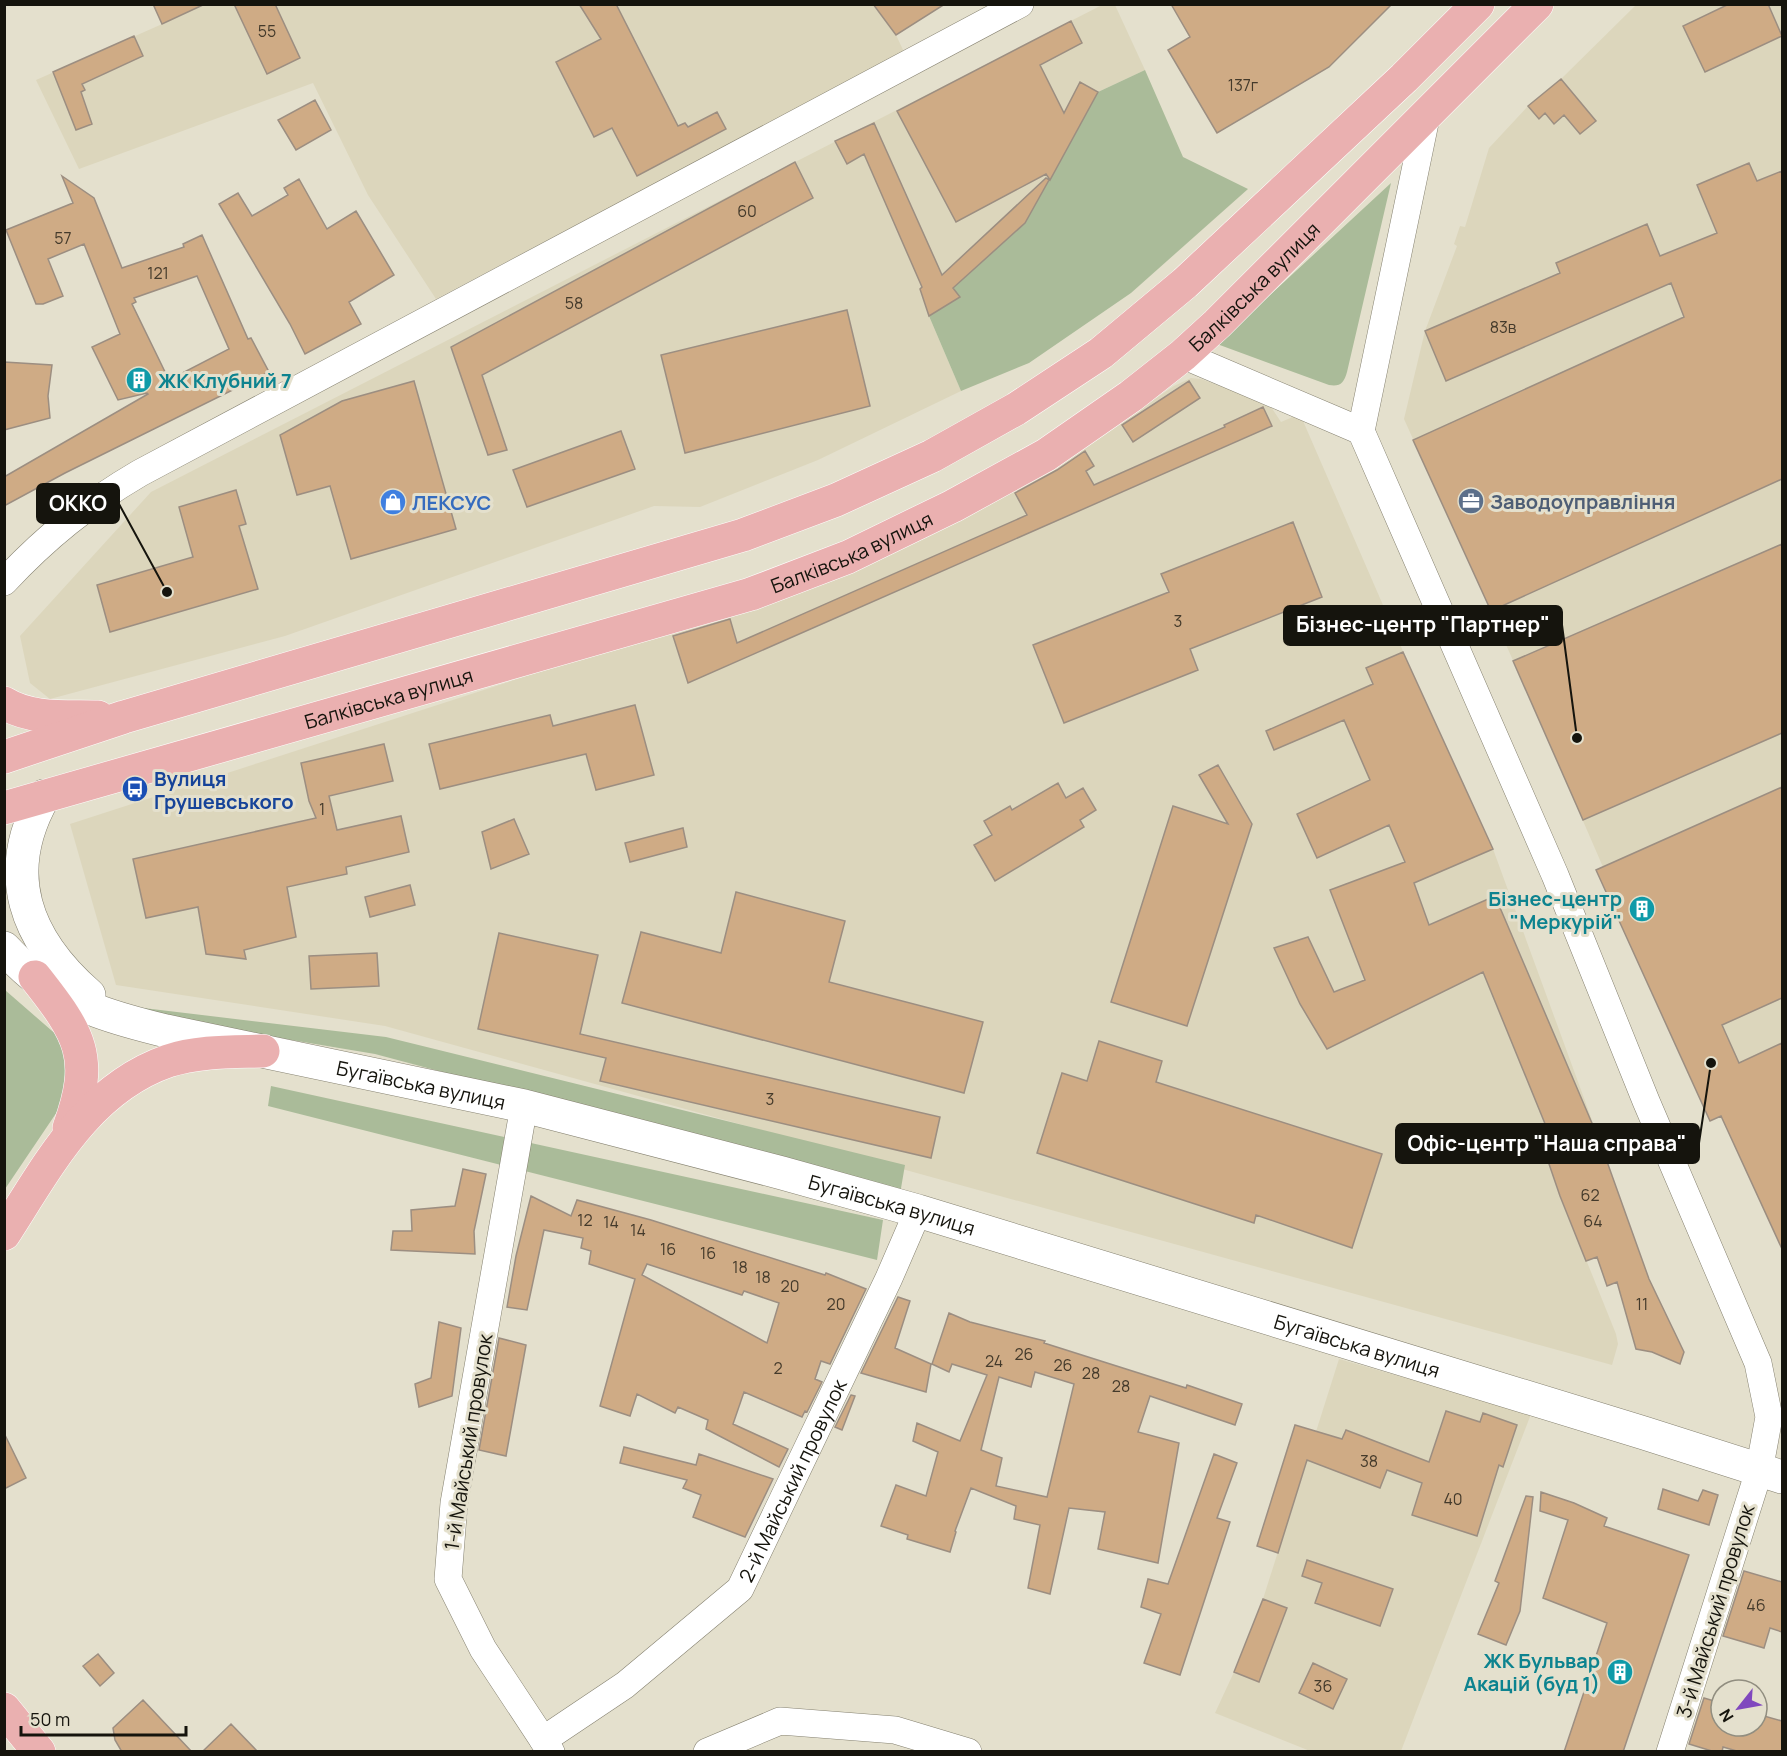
<svg xmlns="http://www.w3.org/2000/svg" width="1787" height="1756" viewBox="0 0 1787 1756" font-family="Manrope,sans-serif">
<style>
.built{fill:#dcd6bc}
.green{fill:#ab9}
.building{fill:#cfab85;stroke:#9c8e81;stroke-width:1.5;fill-rule:evenodd}
.lines{fill:none;stroke-linecap:round;stroke-linejoin:round}
.street-casing{stroke:#858170;stroke-width:28}
.secondary-casing{stroke:#858170;stroke-width:34}
.primary-casing{stroke:#fff;stroke-width:34}
.street{stroke:#fff;stroke-width:27}
.secondary{stroke:#fff;stroke-width:33}
.primary{stroke:#eab0b0;stroke-width:33}
.labels{text-anchor:middle;dominant-baseline:central;stroke-width:6;stroke-linejoin:round;paint-order:stroke}
.number-label{font-size:16px;fill:#443a2b}
.street-label{font-size:20px;fill:#15140d;stroke:#e4e0cd}
.culture-label{font-size:20px;font-weight:bold;fill:#0d838f;stroke:#e4e0cd;text-anchor:end}
.service-label{font-size:20px;font-weight:bold;fill:#4e5e75;stroke:#e4e0cd;text-anchor:start}
.shop-label{font-size:20px;font-weight:bold;fill:#366cbe;stroke:#e4e0cd;text-anchor:start}
.transit-label{font-size:20px;font-weight:bold;fill:#164399;stroke:#e4e0cd;text-anchor:start}
.leader{fill:none;stroke:#15140d;stroke-width:2}
.callout-dot{fill:#15140d;stroke:#e4e0cd;stroke-width:2}
.callout{fill:#15140d;stroke:#15140d;stroke-width:2}
.callout-label{font-size:21px;text-anchor:middle;font-weight:bold;fill:#fff}
</style>
<rect width="100%" height="100%" fill="#e4e0cd"/>
<!-- built -->
<path class="built" d="M184,4L873,5L896,35L904,52L436,299L368,195L313,83L79,169L36,80L187,13Z
M1102,5H1115L1145,70L1098,92L1025,223L953,288L960,297L929,316L961,391L818,460L700,507L654,506L285,636L50,699L30,683L20,636L151,492Z
M1636,5H1782V1249L1721,1116L1710,1121L1596,871L1603,867L1521,678L1404,419L1425,331L1457,246L1454,244L1460,226L1465,227L1489,148L1528,106L1561,79Z
M1191,378L1201,379L1269,404L1281,422L1300,414L1419,688L1493,849L1600,1142L1549,1161L1558,1190L1616,1334L1618,1344L1612,1365L385,1026L116,985L70,824L613,648L1049,471L1174,386Z
M1339,1359L1531,1414L1401,1751H1310L1215,1713L1234,1672L1263,1599Z"/>
<!-- green -->
<path class="green" d="M1145,70L1183,157L1248,189L1131,293L1029,363L961,391L929,316L960,297L953,288L1025,223L1098,92Z
M1391,183L1347,372C1344,383 1340,387 1329,385L1217,344Z
M5,990L59,1037L70,1055L63,1103L5,1189Z
M135,1007L386,1037L905,1165L900,1194L375,1054L137,1014Z
M271,1086L883,1220L877,1260L268,1106Z"/>
<!-- building -->
<path class="building" d="M153,4H205L162,24Z
M234,4H275L300,58L267,74Z
M579,4H616L678,126L685,123L688,127L717,112L726,129L637,176L612,128L594,137L556,62L601,39Z
M873,4H945L896,35Z
M1171,4H1392L1329,67L1217,133L1168,50L1190,37Z
M1729,4H1768L1782,36L1705,72L1683,26Z
M1071,21L1082,43L1040,65L1064,113L1080,82L1098,92L1050,180L1046,174L956,222L897,111Z
M134,36L143,56L82,84L85,90L81,92L92,124L76,130L53,72Z
M1561,79L1596,121L1580,134L1564,115L1554,124L1545,113L1539,119L1528,106Z
M315,100L331,130L296,150L278,120Z
M874,123L942,275L1046,178L1049,180L1025,223L953,288L960,297L929,316L920,289L922,287L864,154L847,164L835,141Z
M795,162L813,198L482,375L507,450L488,455L451,347Z
M1749,163L1757,181L1782,171V479L1491,611L1413,440L1684,317L1671,283L1446,381L1425,331L1560,273L1556,263L1647,224L1660,256L1717,233L1697,185Z
M62,176L94,198L122,268L184,247L183,244L202,235L248,339L251,338L269,372L65,473L4,506V477L148,394L147,393L118,400L92,347L120,334L84,244L48,259L63,296L43,304H36L6,230L73,203ZM197,276L229,349L169,380L132,304L136,302L134,298Z
M299,179L327,229L356,211L394,275L349,302L361,324L305,354L290,324L219,204L238,193L252,216L288,195L284,188Z
M847,310L870,406L685,453L661,355Z
M4,362L52,365L48,396L50,418L4,430Z
M414,381L456,529L351,559L330,486L297,495L280,435L342,401Z
M1189,381L1200,398L1133,442L1122,425Z
M1263,407L1272,426L688,683L673,636L730,619L737,643L1027,515L1015,493L1057,470L1085,451L1094,466L1086,471L1094,485L1225,427L1224,425Z
M621,431L635,469L527,507L513,470Z
M236,490L246,524L239,526L258,589L110,632L97,585L193,557L179,507Z
M1293,522L1322,597L1190,649L1198,670L1064,723L1033,645L1169,592L1161,574Z
M1782,544V733L1583,820L1513,661Z
M1403,652L1493,849L1414,883L1429,925L1495,896L1600,1142L1649,1279L1684,1352L1680,1364L1652,1352L1636,1349L1617,1282L1607,1286L1597,1257L1586,1261L1560,1196L1548,1161L1559,1158L1483,972L1327,1049L1300,1004L1274,948L1308,937L1334,992L1365,980L1330,890L1405,862L1389,825L1317,858L1297,814L1370,780L1344,720L1274,750L1266,731L1373,684L1366,668Z
M635,705L654,775L596,790L586,754L440,789L429,744L550,715L553,726Z
M384,744L393,781L329,796L337,830L401,816L409,852L346,867L347,874L287,887L296,937L244,950L246,959L206,954L198,907L146,918L133,859L316,818L309,801L301,763Z
M1218,765L1252,824L1187,1026L1111,1002L1173,806L1228,824L1199,775Z
M1058,783L1066,798L1083,788L1096,810L1080,820L1084,827L995,881L974,845L992,835L984,821L1010,806L1012,810Z
M1782,787V998L1722,1025L1739,1063L1782,1043V1249L1721,1116L1710,1121L1596,870Z
M514,819L529,854L491,869L482,832Z
M683,828L687,847L630,862L625,843Z
M410,885L415,905L370,917L365,897Z
M736,892L845,921L829,982L983,1022L964,1093L622,1003L641,932L721,953Z
M499,933L598,955L580,1034L940,1117L931,1158L600,1081L606,1058L478,1029Z
M377,953L379,986L311,989L309,956Z
M1099,1041L1162,1061L1156,1082L1382,1154L1352,1248L1256,1215L1254,1223L1037,1153L1062,1073L1087,1081Z
M463,1169L486,1174L474,1231L475,1254L391,1250L393,1231H412L411,1210L455,1206Z
M531,1196L571,1216L577,1200L651,1220L825,1275L826,1273L866,1289L830,1364L821,1361L815,1379L822,1382L807,1412L805,1411L802,1417L744,1392L733,1424L788,1449L779,1467L706,1429L708,1420L678,1407L675,1413L637,1394L630,1416L600,1406L635,1279L589,1264L591,1251L581,1248L583,1238L544,1230L527,1310L507,1307L516,1256ZM647,1264L742,1295L744,1291L779,1303L767,1343L642,1275Z
M898,1297L910,1301L895,1348L931,1364L926,1392L861,1373Z
M949,1313L970,1322L1045,1341L1044,1343L1186,1388L1187,1385L1242,1404L1235,1425L1150,1396L1138,1432L1179,1443L1158,1563L1098,1549L1105,1512L1069,1508L1050,1594L1028,1588L1040,1525L1014,1519L1016,1506L971,1488L955,1531L956,1532L950,1552L907,1539L908,1535L881,1526L896,1485L926,1496L938,1452L913,1441L917,1423L960,1441L987,1375L952,1364L949,1372L932,1364ZM1035,1372L1074,1384L1047,1497L996,1486L1002,1458L981,1450L999,1377L1031,1387Z
M439,1322L461,1328L452,1396L419,1407L415,1384L431,1378Z
M499,1338L526,1345L506,1456L479,1450Z
M851,1395L855,1396L842,1430L835,1427Z
M1446,1411L1480,1422L1483,1413L1517,1425L1503,1467L1499,1465L1477,1536L1412,1515L1422,1483L1387,1470L1380,1488L1307,1460L1278,1553L1257,1546L1295,1425L1342,1439L1346,1430L1429,1462Z
M4,1433L26,1478L4,1489Z
M624,1447L696,1465L699,1454L773,1479L745,1537L693,1517L701,1495L683,1488L687,1480L620,1463Z
M1214,1454L1237,1463L1217,1518L1230,1522L1180,1675L1144,1663L1161,1614L1141,1607L1148,1579L1168,1584Z
M1663,1489L1698,1501L1703,1490L1718,1495L1709,1525L1658,1509Z
M1541,1492L1574,1503L1607,1518L1604,1526L1689,1555L1623,1752H1564L1607,1623L1543,1598L1568,1520L1540,1511Z
M1526,1496L1533,1497L1520,1611L1506,1645L1478,1634L1499,1583L1495,1581Z
M1307,1560L1393,1589L1380,1626L1315,1603L1322,1583L1302,1576Z
M1744,1571L1782,1582V1632L1770,1628L1764,1648L1723,1636Z
M1263,1599L1287,1608L1259,1682L1234,1672Z
M98,1654L114,1673L100,1686L83,1666Z
M1313,1663L1347,1679L1333,1709L1299,1693Z
M1704,1698L1721,1703V1726H1757V1714L1782,1721V1752H1740L1723,1747L1722,1752H1715L1689,1744Z
M143,1700L192,1752H122L115,1740L113,1728Z
M231,1724L258,1752H202Z"/>
<g class="lines">
<defs>
<g id="street">
<path d="M1183,355L1361,431"/>
<path d="M1361,431L1555,875L1646,1101L1758,1363L1769,1417L1759,1471L1670,1752"/>
<path d="M1361,431L1427,113"/>
<path d="M4,582C46,537 87,504 140,473L1020,4"/>
<path d="M524,1106L454,1503L448,1579L483,1649L551,1752"/>
<path id="s1" d="M543,1740L625,1685L740,1589L889,1278L918,1211"/>
<path d="M707,1752L780,1721L895,1730L968,1752"/>
</g>
<g id="secondary">
<path d="M44,796C0,873 25,939 89,995"/>
<path id="s2" d="M4,948C14,958 24,969 35,977C72,1007 121,1020 166,1031L524,1106L782,1173L918,1211L1644,1433L1782,1477"/>
</g>
<g id="primary">
<path d="M4,703C31,720 67,716 98,717"/>
<path d="M4,757L124,717L743,535L836,500L932,456L1016,409L1101,353L1185,283L1404,78L1478,4"/>
<path id="s3" d="M4,808L751,594L848,557L953,506L1046,455L1131,396L1183,355L1217,324L1537,4"/>
<path d="M35,977C80,1034 95,1057 69,1128"/>
<path d="M4,1234C48,1166 87,1089 168,1061C198,1051 232,1052 263,1051"/>
<path d="M4,1709L39,1752"/>
</g>
</defs>
<!-- street casing -->
<use href="#street" class="street-casing"/>
<!-- secondary casing -->
<use href="#secondary" class="secondary-casing"/>
<!-- primary casing -->
<use href="#primary" class="primary-casing"/>
<!-- street -->
<use href="#street" class="street"/>
<!-- secondary -->
<use href="#secondary" class="secondary"/>
<!-- primary -->
<use href="#primary" class="primary"/>
</g>
<!-- icons -->
<defs>
<symbol id="building-disc" viewBox="-11 -11 22 22"><circle r="9.5" fill="#0f9aa8" stroke="#e4e0cd"/><path d="M-4-6H4V6H1V3H-1V6H-4ZM-2.5-4.3h1.7v1.8h-1.7ZM.8-4.3h1.7v1.8H.8ZM-2.5-1h1.7V.8h-1.7ZM.8-1h1.7V.8H.8Z" fill="#fff"/></symbol>
<symbol id="office-disc" viewBox="-11 -11 22 22"><circle r="9.5" fill="#5c6f8a" stroke="#e4e0cd"/><path d="M-6-3h4V-5.5h4V-3h4V5H-6ZM-1-4.5V-3h2v-1.5ZM-6 0V1H6V0Z" fill="#fff"/></symbol>
<symbol id="shop-disc" viewBox="-11 -11 22 22"><circle r="9.5" fill="#3f7fe0" stroke="#e4e0cd"/><path d="M-5-2.5h2.3a2.7 3.5 0 0 1 5.4 0H5L5.5 6h-11ZM-1.5-2.5h3a1.5 2.3 0 0 0-3 0Z" fill="#fff"/></symbol>
<symbol id="bus-disc" viewBox="-11 -11 22 22"><circle r="9.5" fill="#1a4fb4" stroke="#e4e0cd"/><path d="M-5-6H5V4H4V6H2V4H-2V6H-4V4H-5ZM-3.5-4V0h7V-4ZM-3.5 1.2v1.5H-2V1.2ZM2 1.2v1.5H3.5V1.2Z" fill="#fff"/></symbol>
</defs>
<g fill-rule="evenodd">
<use href="#building-disc" x="124" y="365" width="30" height="30"/>
<use href="#office-disc" x="1456" y="486" width="30" height="30"/>
<use href="#shop-disc" x="378" y="487" width="30" height="30"/>
<use href="#bus-disc" x="120" y="774" width="30" height="30"/>
<use href="#building-disc" x="1627" y="894" width="30" height="30"/>
<use href="#building-disc" x="1605" y="1657" width="30" height="30"/>
</g>
<g class="labels">
<!-- number labels -->
<g class="number-label">
<text x="267" y="31">55</text>
<text x="1243" y="85">137г</text>
<text x="747" y="211">60</text>
<text x="63" y="238">57</text>
<text x="158" y="273">121</text>
<text x="574" y="303">58</text>
<text x="1503" y="327">83в</text>
<text x="1178" y="621">3</text>
<text x="322" y="809">1</text>
<text x="770" y="1099">3</text>
<text x="1590" y="1195">62</text>
<text x="585" y="1220">12</text>
<text x="1593" y="1221">64</text>
<text x="611" y="1222">14</text>
<text x="638" y="1230">14</text>
<text x="668" y="1249">16</text>
<text x="708" y="1253">16</text>
<text x="740" y="1267">18</text>
<text x="763" y="1277">18</text>
<text x="790" y="1286">20</text>
<text x="836" y="1304">20</text>
<text x="1642" y="1304">11</text>
<text x="1024" y="1354">26</text>
<text x="994" y="1361">24</text>
<text x="1063" y="1365">26</text>
<text x="778" y="1368">2</text>
<text x="1091" y="1373">28</text>
<text x="1121" y="1386">28</text>
<text x="1369" y="1461">38</text>
<text x="1453" y="1499">40</text>
<text x="1756" y="1605">46</text>
<text x="1323" y="1686">36</text>
</g>
<!-- street labels -->
<g class="street-label">
<text stroke="none"><textPath href="#s3" startOffset="1372">Балківська вулиця</textPath></text>
<text stroke="none"><textPath href="#s3" startOffset="886">Балківська вулиця</textPath></text>
<text stroke="none"><textPath href="#s3" startOffset="400">Балківська вулиця</textPath></text>
<text stroke="none"><textPath href="#s2" startOffset="446">Бугаївська вулиця</textPath></text>
<text stroke="none"><textPath href="#s2" startOffset="932">Бугаївська вулиця</textPath></text>
<text stroke="none"><textPath href="#s2" startOffset="1418">Бугаївська вулиця</textPath></text>
<text transform="translate(468 1442) rotate(-81)">1-й Майський провулок</text>
<text stroke="none"><textPath href="#s1" startOffset="369">2-й Майський провулок</textPath></text>
<text transform="translate(1715 1611) rotate(-73)">3-й Майський провулок</text>
</g>
<!-- culture labels -->
<g class="culture-label">
<text x="158" y="380" text-anchor="start">ЖК Клубний 7</text>
<text x="1622" y="898">Бізнес-центр<tspan x="1622" dy="23">"Меркурій"</tspan></text>
<text x="1600" y="1660">ЖК Бульвар<tspan x="1600" dy="23">Акацій (буд 1)</tspan></text>
</g>
<!-- service labels -->
<g class="service-label">
<text x="1490" y="501">Заводоуправління</text>
</g>
<!-- shop labels -->
<g class="shop-label">
<text x="412" y="502">ЛЕКСУС</text>
</g>
<!-- transit labels -->
<g class="transit-label">
<text x="154" y="778">Вулиця<tspan x="154" dy="23">Грушевського</tspan></text>
</g>
</g>
<!-- callouts -->
<path class="leader" d="M167 592L119 504M1577 738L1562 625M1711 1063L1699 1143"/>
<g class="callout-dot">
<circle cx="167" cy="592" r="6"/>
<circle cx="1577" cy="738" r="6"/>
<circle cx="1711" cy="1063" r="6"/>
</g>
<g class="callout">
<rect x="37" y="484" width="82" height="39" rx="6"/>
<rect x="1284" y="606" width="278" height="39" rx="6"/>
<rect x="1396" y="1124" width="303" height="39" rx="6"/>
</g>
<g class="callout-label">
<text x="78" y="511">ОККО</text>
<text x="1423" y="632">Бізнес-центр "Партнер"</text>
<text x="1547" y="1151">Офіс-центр "Наша справа"</text>
</g>
<!-- border -->
<rect width="1787" height="1756" fill="none" stroke="#15140d" stroke-width="12"/>
<!-- north arrow -->
<g transform="translate(1739 1708) rotate(239)"><circle r="28" fill="#e4e0cd" stroke="#918e80" stroke-width="1.5"/>
<path d="M0-4.5L10 22L0 15L-10 22Z" fill="#8048be"/>
<text y="-9" font-size="16" font-weight="bold" text-anchor="middle" fill="#15140d">N</text>
</g>
<!-- scale -->
<path d="M21 1726v9h165v-9" fill="none" stroke="#15140d" stroke-width="3"/>
<text x="30" y="1726" font-size="18" fill="#15140d" stroke="#e4e0cd" stroke-width="4.5" paint-order="stroke">50 m</text>
</svg>
